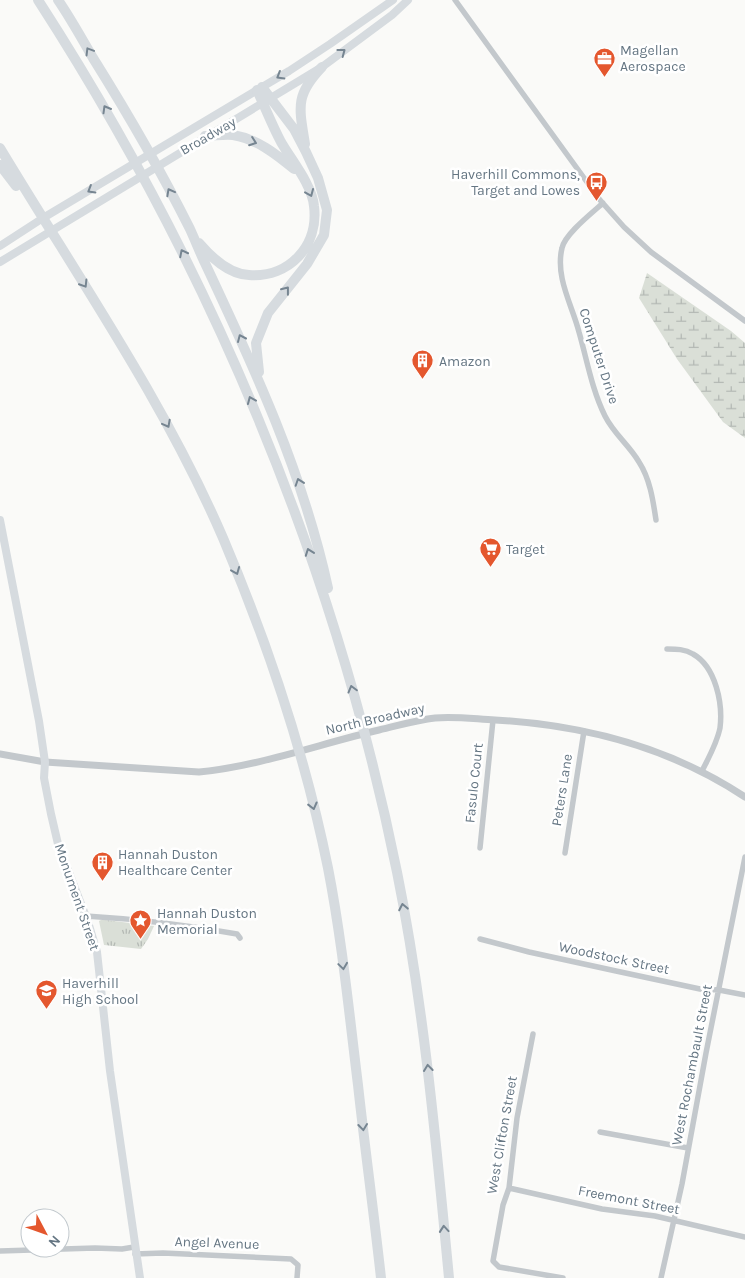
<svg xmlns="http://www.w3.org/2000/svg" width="745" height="1278" viewBox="0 0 745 1278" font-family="Karla,sans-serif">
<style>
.wetland{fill:url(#wetland-marsh)}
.park{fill:url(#park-tufts)}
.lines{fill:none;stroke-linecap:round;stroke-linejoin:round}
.minor{stroke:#c3c8cc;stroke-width:5.5}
.tertiary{stroke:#c3c8cc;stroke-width:7}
.secondary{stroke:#d6dbdf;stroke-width:8}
.motorway{stroke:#d6dbdf;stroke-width:10}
.oneway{stroke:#768591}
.labels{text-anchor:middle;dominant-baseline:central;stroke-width:5;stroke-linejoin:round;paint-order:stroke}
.poi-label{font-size:14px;fill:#657683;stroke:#fff;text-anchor:start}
.street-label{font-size:14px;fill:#657683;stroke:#fff}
</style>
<defs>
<pattern id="wetland-marsh" width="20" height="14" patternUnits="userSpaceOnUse" patternTransform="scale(1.25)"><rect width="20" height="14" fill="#dadfd7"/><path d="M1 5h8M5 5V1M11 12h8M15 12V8" fill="none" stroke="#b4b9b4"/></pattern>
<pattern id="park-tufts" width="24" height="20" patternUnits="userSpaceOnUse" patternTransform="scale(1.25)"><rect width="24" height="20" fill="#dadfd7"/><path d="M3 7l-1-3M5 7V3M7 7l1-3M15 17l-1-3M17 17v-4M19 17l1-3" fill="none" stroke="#b4b9b4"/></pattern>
</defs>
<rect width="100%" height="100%" fill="#fafaf8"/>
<!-- wetland -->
<path class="wetland" d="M647,273L731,331L745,343V438L723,422L677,359L639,298Z"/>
<!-- park -->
<path class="park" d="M101,920H106L154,926L148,939L141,949L104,945L99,921Z"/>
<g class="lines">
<!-- minor -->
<path class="minor" d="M455,0L600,200L624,227L651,252L745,321
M603,203C592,213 565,234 562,248C555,277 572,305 579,332C587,360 592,390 605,416C614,434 629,445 639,462C650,479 653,500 656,520
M667,649C676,649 685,649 693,654C716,667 723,704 720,728C717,743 709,757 702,771
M480,848L493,720
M565,853L584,731
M86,916C136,919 187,925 237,934L240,938
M480,939L529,952L616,971L700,989L719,990L745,995
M533,1034L517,1118L509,1188L503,1205L493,1261L499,1267L563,1278
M600,1132L688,1148
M509,1188L602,1209L655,1216L745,1237
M0,1251L95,1248L122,1249L134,1247
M135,1254L163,1253L291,1259L298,1265L297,1278
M661,1278L682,1184L706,1053L745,857"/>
<!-- tertiary -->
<path class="tertiary" d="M0,754L45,762L199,772C260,766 319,744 379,730C397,726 416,720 435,718C454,716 475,719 495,720C584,725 671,748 745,797"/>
<!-- secondary -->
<path class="secondary" d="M0,246L43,218L289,71L330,44L393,0
M0,262L322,67L392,15L408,0
M0,520L39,721L45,762L44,778L51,814L58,844L88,922L97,952L110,1071L140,1278"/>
<!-- motorway -->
<path class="motorway" d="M38,0C210,266 334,561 397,872C424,1006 436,1142 449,1278
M58,0C71,19 82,39 93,58C128,114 161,171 190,229C195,240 199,250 204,261C254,367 303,473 328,588
M205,136C214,136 224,134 233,135C257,139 276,154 294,169
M305,144C299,107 295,95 322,67
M0,148C77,276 164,401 223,538C268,644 305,755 328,868C342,940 349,1012 358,1085C365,1149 374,1214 381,1278
M0,165L16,186
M199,243C211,257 228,274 249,275C289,278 319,246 314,206C312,185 292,161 281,142C272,125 265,107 257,90
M259,372L256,343L268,313L307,264L324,235L327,210L318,178L306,152L294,129L262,87"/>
</g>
<!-- one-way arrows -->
<defs><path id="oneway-chevron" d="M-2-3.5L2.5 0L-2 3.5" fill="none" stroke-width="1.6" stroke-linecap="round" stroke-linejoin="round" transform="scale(1.25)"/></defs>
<g class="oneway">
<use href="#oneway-chevron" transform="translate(89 51) rotate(-121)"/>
<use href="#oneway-chevron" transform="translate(342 52) rotate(-37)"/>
<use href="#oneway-chevron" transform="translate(280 76) rotate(149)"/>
<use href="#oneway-chevron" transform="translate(106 109) rotate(-120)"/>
<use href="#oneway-chevron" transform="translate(253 142) rotate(20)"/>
<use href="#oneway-chevron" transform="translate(91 190) rotate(149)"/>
<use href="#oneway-chevron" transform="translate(170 192) rotate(-118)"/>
<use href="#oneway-chevron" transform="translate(310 193) rotate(67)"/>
<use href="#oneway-chevron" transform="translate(183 253) rotate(-117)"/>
<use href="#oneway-chevron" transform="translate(84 284) rotate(58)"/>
<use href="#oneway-chevron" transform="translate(286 290) rotate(-52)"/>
<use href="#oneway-chevron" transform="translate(241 338) rotate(-114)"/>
<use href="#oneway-chevron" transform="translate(251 400) rotate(-113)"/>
<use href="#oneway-chevron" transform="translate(167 424) rotate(62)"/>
<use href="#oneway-chevron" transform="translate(299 482) rotate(-109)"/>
<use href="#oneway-chevron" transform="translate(309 552) rotate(-110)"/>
<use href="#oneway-chevron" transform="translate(236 571) rotate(68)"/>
<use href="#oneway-chevron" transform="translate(352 689) rotate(-105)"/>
<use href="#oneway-chevron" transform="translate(313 806) rotate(76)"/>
<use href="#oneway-chevron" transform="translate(403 907) rotate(-101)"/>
<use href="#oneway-chevron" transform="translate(343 966) rotate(82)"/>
<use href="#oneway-chevron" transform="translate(428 1068) rotate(-97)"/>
<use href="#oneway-chevron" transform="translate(363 1127) rotate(83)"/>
<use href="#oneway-chevron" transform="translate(444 1229) rotate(-95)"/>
</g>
<!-- icons -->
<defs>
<symbol id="office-pin" viewBox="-11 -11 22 30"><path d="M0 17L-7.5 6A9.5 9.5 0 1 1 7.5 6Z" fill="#e4572e" stroke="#fff"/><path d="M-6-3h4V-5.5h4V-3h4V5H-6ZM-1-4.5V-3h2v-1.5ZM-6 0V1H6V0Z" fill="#fff"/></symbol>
<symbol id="bus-pin" viewBox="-11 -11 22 30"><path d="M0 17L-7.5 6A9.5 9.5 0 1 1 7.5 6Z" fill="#e4572e" stroke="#fff"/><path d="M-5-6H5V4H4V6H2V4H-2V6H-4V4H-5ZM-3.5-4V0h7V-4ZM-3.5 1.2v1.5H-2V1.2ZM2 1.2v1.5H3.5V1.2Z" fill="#fff"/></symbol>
<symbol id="building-pin" viewBox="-11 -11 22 30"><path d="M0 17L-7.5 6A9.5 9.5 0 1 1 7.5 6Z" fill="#e4572e" stroke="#fff"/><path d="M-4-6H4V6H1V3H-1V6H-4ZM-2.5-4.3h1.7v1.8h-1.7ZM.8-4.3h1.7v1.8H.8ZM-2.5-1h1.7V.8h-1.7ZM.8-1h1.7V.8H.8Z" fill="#fff"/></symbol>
<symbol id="supermarket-pin" viewBox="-11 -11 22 30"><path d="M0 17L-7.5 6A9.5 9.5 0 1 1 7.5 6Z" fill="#e4572e" stroke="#fff"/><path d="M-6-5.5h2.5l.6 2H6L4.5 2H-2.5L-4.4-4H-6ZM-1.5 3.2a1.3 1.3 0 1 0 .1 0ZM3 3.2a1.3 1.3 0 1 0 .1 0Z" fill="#fff"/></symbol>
<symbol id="sight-pin" viewBox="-11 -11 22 30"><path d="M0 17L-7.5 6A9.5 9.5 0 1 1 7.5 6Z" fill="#e4572e" stroke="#fff"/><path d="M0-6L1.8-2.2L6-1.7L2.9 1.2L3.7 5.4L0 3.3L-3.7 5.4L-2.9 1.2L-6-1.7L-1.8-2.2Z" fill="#fff"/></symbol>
<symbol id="school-pin" viewBox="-11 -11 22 30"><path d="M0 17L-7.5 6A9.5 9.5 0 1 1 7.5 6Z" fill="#e4572e" stroke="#fff"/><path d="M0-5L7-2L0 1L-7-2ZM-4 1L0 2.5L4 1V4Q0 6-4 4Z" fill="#fff"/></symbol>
</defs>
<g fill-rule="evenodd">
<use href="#office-pin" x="592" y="46" width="25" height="34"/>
<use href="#bus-pin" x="584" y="170" width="25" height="34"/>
<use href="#building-pin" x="410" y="348" width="25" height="34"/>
<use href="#supermarket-pin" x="478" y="536" width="25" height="34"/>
<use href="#building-pin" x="90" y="850" width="25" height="34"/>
<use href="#sight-pin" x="128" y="908" width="25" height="34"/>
<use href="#school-pin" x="34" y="978" width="25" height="34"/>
</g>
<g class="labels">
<!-- poi labels -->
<g class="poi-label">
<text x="620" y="50">Magellan<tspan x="620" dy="16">Aerospace</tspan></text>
<text x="580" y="174" text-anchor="end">Haverhill Commons,<tspan x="580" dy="16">Target and Lowes</tspan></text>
<text x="439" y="361">Amazon</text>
<text x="506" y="549">Target</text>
<text x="118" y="854">Hannah Duston<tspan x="118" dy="16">Healthcare Center</tspan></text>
<text x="157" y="913">Hannah Duston<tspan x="157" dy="16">Memorial</tspan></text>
<text x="62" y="983">Haverhill<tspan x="62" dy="16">High School</tspan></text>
</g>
<!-- street labels -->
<g class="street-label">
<text transform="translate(208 136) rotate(-30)">Broadway</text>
<text transform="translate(599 356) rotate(72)">Computer Drive</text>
<text transform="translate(375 719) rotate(-13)">North Broadway</text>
<text transform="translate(474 783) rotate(-84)">Fasulo Court</text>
<text transform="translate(562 790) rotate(-81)">Peters Lane</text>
<text transform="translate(77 897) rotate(71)">Monument Street</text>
<text transform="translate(614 958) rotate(12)">Woodstock Street</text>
<text transform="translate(692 1065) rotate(-79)">West Rochambault Street</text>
<text transform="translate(502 1135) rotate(-80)">West Clifton Street</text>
<text transform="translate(629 1200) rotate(11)">Freemont Street</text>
<text transform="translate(217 1243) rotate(2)">Angel Avenue</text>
</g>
</g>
<!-- north arrow -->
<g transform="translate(45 1233) rotate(131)"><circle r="24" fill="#ffffff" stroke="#c1c8cd"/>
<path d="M0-4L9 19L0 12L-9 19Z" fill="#e4572e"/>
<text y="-8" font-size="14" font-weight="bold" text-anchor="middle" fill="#657683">N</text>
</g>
</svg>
